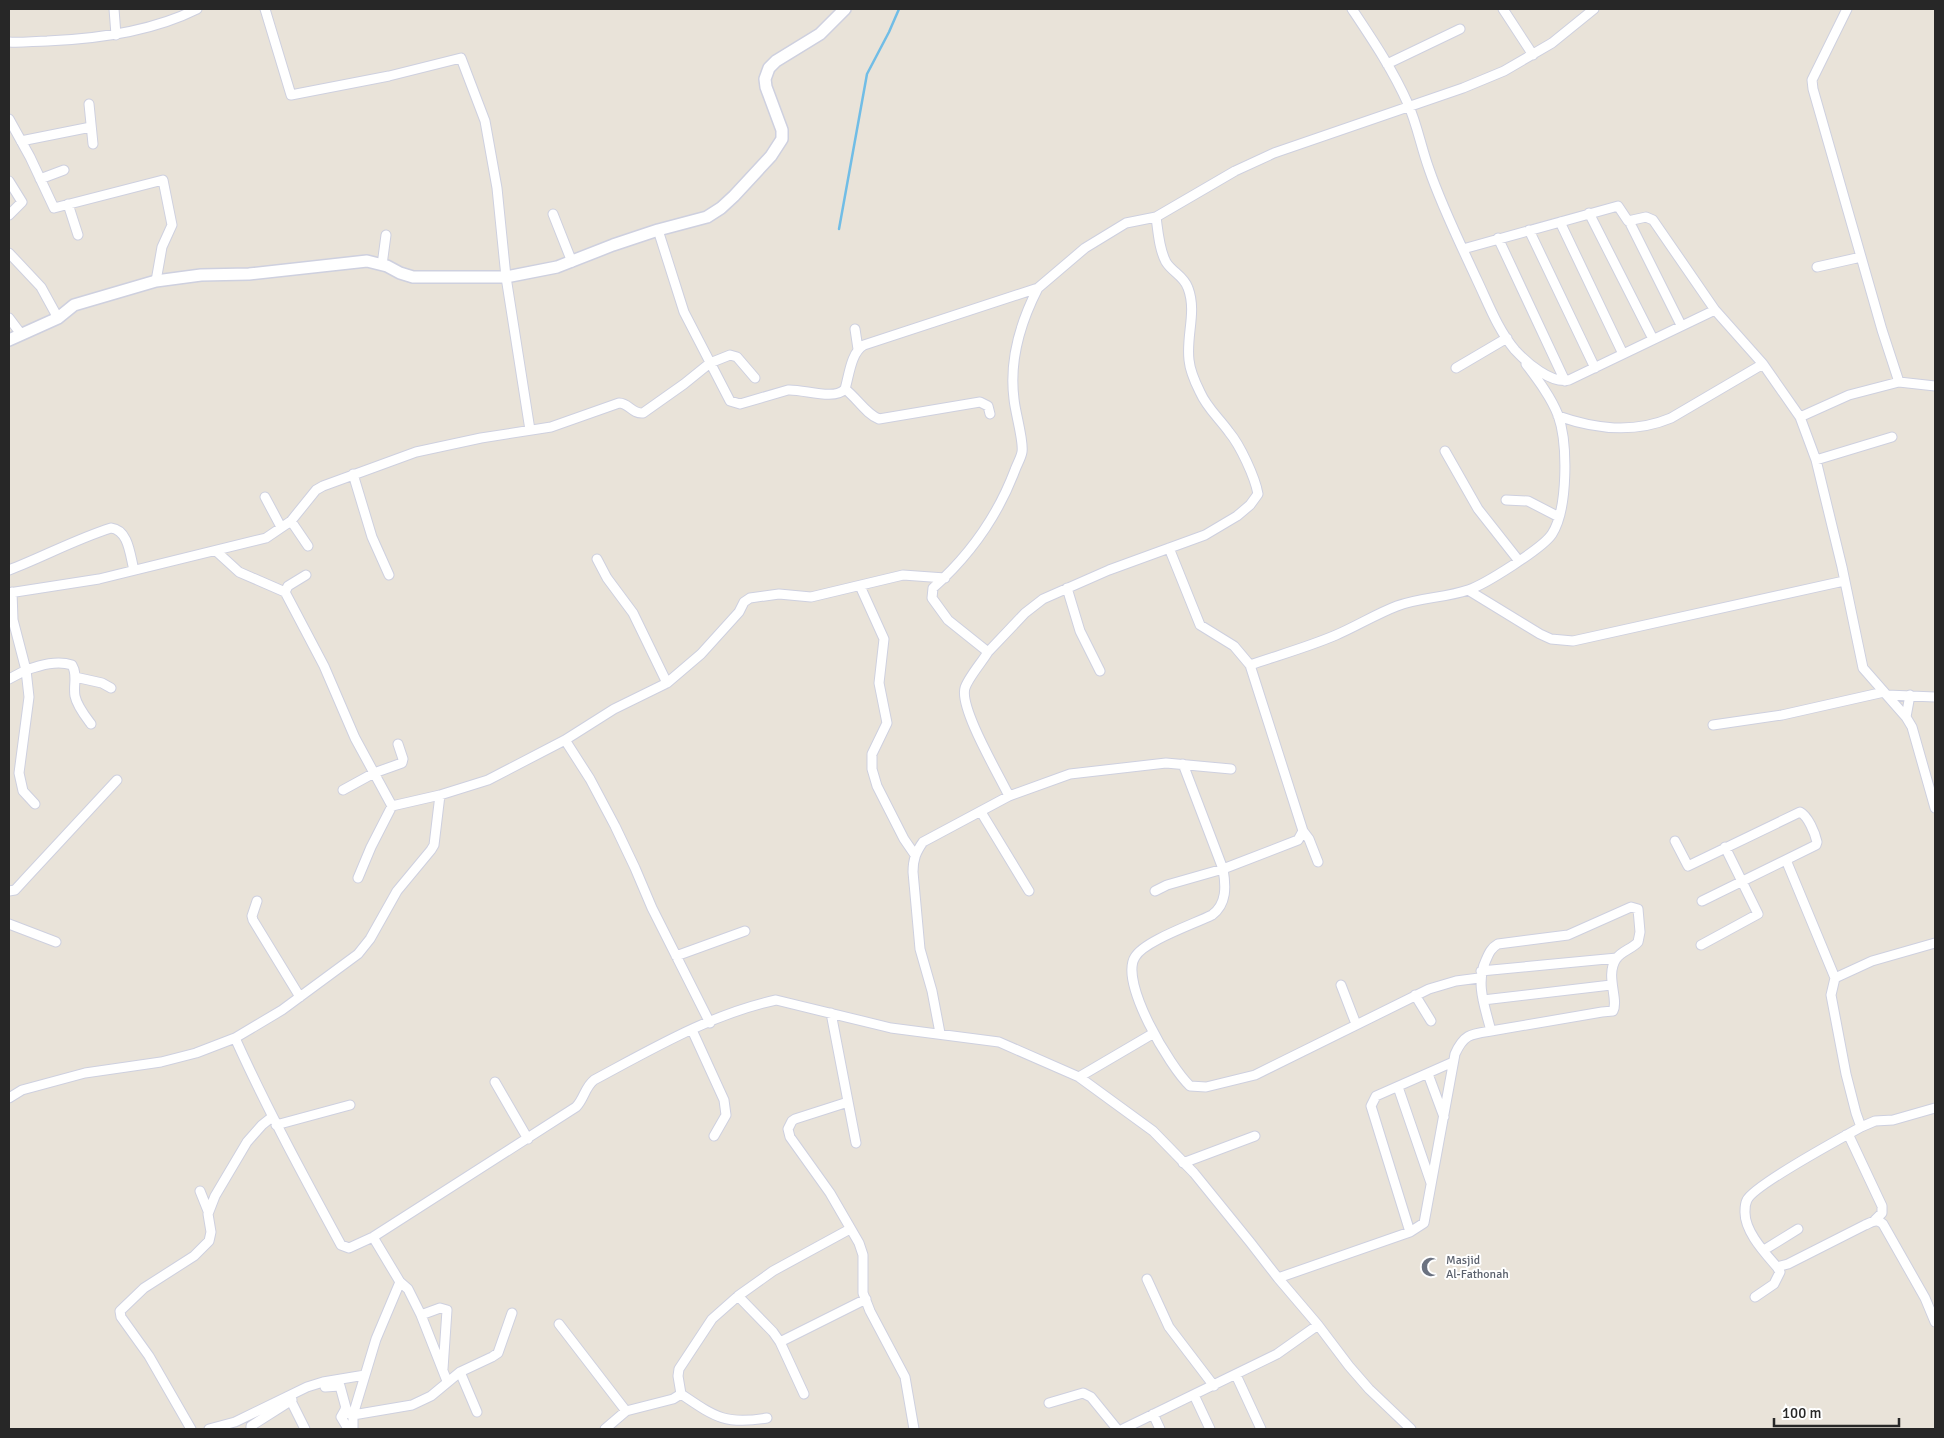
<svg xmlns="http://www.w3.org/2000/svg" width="1944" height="1438" viewBox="0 0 1944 1438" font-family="Signika,sans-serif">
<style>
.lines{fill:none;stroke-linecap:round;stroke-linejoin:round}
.stream{stroke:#71bde6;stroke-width:2.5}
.minor-casing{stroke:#ced0df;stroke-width:11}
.tertiary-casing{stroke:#ced0df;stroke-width:14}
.minor{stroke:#fff;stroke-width:9}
.tertiary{stroke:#fff;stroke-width:11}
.labels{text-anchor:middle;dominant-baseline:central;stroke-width:4;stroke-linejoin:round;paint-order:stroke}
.worship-label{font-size:12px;fill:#5b616d;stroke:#fff;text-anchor:start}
</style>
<rect width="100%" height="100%" fill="#e9e3d9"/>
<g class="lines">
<!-- stream -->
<path class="stream" d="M839,229L867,74L889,32L899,9"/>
<defs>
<path id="minor" d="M114,9L116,35
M265,9L291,95L389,76L461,58L485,121L497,188L506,277L530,430
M1352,9C1372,39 1393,70 1408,104C1417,124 1421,147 1429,169C1442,207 1460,243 1477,280C1488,303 1498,330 1515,350C1527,363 1551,384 1569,380L1715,310L1763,364L1800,417L1816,460L1842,567L1863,668L1906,717L1912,727L1935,808
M1503,9L1533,55
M9,42C21,43 35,41 47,41C98,39 151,32 197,9
M1387,64L1460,29
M89,104L93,144
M9,119L30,157L54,208L163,180L172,225L162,247L156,281
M21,141L91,127
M40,179L64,170
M9,181L22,202L9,215
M68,204L78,235
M1589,213L1653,339
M553,214L572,262
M1629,221L1681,325
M1560,222L1623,354
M658,230L684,312L730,401L740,404L788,390C804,389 834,401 845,389C849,376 851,352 864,345L1038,288L1085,248L1126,223L1156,217L1235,171L1274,153L1463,88L1504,71L1552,43L1594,9
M1529,230L1595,368
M1498,238L1565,381
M1463,249L1618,206L1628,221L1646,217L1653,220L1715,310
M9,253L41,287L58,318
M382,265L386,235
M1817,267L1861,257
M9,318L21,334
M855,329L858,349
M1456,368L1507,338
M1899,382L1935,386
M845,389C857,398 866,414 879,419L980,402L988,406L990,414
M1558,416C1595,429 1633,434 1671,418L1763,364
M1800,417L1849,395L1899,382L1882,330L1813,89L1812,80L1847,9
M1445,451L1478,509L1519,561
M1816,460L1892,437
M353,474L372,537L389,575
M265,497L281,527
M1506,500L1528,501L1559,517
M291,521L308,546
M216,551L239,572L285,592
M9,570C43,557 76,539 111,528C129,530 130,556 134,570
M306,575L288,586L285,592L324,666L355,738L392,806L440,795L488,780L565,740L590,779L615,826L635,868L652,908L710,1023
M860,586L884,639L879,683L887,723L872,754V769L877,786L904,839L915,855
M1067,588L1080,631L1100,671
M1468,590L1540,634L1551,639L1573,641L1844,581
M9,593L99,579L266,538L291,521L316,490L323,486L416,452L481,438L551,427L619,403C629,403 632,414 643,413L684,384L710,363L730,355L737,357L755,378
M988,652L1025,613L1043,599L1109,570L1205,535L1237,516L1250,505L1258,494C1255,477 1240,445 1229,432C1219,418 1207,408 1200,392C1195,382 1190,371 1189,360C1186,335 1197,312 1188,288C1184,276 1172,272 1166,262C1159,249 1158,231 1156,217
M1250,665C1279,655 1308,647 1336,635C1357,626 1376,614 1397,606C1421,597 1445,598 1468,590C1484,585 1543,548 1552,534C1568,509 1568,443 1558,415C1551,397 1538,380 1526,364
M75,677L102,683L111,688
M9,679L26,670L13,620L12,592
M667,683L701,654L739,612L744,602L750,598L779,594L811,597L903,575L945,578
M1887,695L1935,697
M1906,717L1910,695
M1713,725L1782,715L1884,692
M565,740L614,709L667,683L633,613L607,578L597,559
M1183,764L1223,869C1226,886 1227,904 1212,915C1194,924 1144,941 1135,957C1119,982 1170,1067 1190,1086L1206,1087L1255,1075L1429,989L1456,981L1479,978
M343,790L374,773L402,763L403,759L398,744
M1009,796C999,775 959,708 965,688C968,678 982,662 988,652L948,620L932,598L933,588C969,556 998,515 1015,470C1017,464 1021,458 1022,452C1024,441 1015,412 1014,399C1009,360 1020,323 1038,288
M35,804L23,791L19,773L29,697L26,670C41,665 57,660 72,665C78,675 73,685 75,696C77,706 85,716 91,724
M981,812L1029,891
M1303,831L1309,839L1318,862
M1675,841L1688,866L1800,812C1808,816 1815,833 1817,842L1816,845L1702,901
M1786,860L1835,978
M358,878L371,847L392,806
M9,891L15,890L26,878L117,780
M1155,891L1167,885L1223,869L1298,840L1303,831L1250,665L1234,646L1200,625L1169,548
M257,901L252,916L253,920L300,997
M9,924L56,942
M1935,943L1872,961L1835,978L1831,995L1846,1074L1856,1113L1861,1127L1875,1121L1893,1120L1935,1108
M1701,945L1758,914L1725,847
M676,956L745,931
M1481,971L1617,958
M1341,985L1356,1024
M1415,995L1431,1021
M1483,1000L1611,985
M831,1013L856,1143
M692,1030L724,1100L726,1115L714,1136
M940,1033L932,991L920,949L913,872C913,859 916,852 923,842L1009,796L1070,774L1166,763L1231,769
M235,1038L282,1010L358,954L370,939L397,891L431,850L434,845L440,795
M1428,1074L1444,1117
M1079,1077L1154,1033
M495,1082L528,1139
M1398,1087L1431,1183
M9,1098L22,1090L85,1073L161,1062L196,1053L235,1038C267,1109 304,1177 341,1245L349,1248L373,1237L576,1107C584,1099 585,1087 594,1080C652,1049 711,1014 776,1000L891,1028L999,1042L1079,1077L1153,1131L1194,1173L1250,1242L1278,1278L1318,1325L1349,1366L1369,1389L1411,1429
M848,1102L795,1119L792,1121L788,1129L790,1137L830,1193L859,1243L863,1255V1293L870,1311L905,1377L914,1429
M276,1125L350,1105
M1861,1127C1843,1137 1754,1185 1747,1200C1746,1202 1745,1208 1745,1211C1744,1231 1765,1253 1777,1267L1788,1264L1865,1225C1872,1222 1877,1218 1883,1224L1925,1298L1935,1322
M1846,1135L1850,1138L1882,1206V1213L1875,1220
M1183,1163L1255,1136
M200,1191L208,1211
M1410,1232L1371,1106L1376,1096L1453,1062
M1764,1250L1798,1229
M1278,1278L1410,1232L1424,1223L1455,1054C1464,1034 1471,1034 1491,1031L1602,1012L1613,1011C1619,999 1605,976 1616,959C1621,951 1632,949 1638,942L1640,932L1638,909L1631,907L1568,935L1498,944C1491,948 1489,953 1486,960C1475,983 1485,1007 1491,1031
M1147,1279L1169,1327L1214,1386
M400,1282L408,1289L421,1315L440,1308L447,1310L443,1369
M738,1296L773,1332L780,1342L804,1394
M1755,1297L1774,1284L1780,1272L1777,1267
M421,1315L447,1381
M559,1324L626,1411
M780,1342L866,1299
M460,1372L477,1412
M1236,1375L1261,1429
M325,1387L340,1386L346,1408L341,1417L347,1427
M681,1394C715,1417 725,1425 767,1418
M1194,1395L1210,1429
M291,1401L305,1429
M1049,1403L1083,1393L1091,1397L1117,1429
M345,1409L349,1414L353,1415L412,1405L431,1396L460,1372L492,1357L498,1353L512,1313
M1153,1414L1160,1429
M191,1429L149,1356L121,1317L120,1311L144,1288L194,1256L209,1241L211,1232L208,1214L215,1196L247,1142L262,1125L272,1117
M209,1429L235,1422L307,1387L323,1382L365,1375
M251,1429V1426L292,1400
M353,1429V1415L376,1339L400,1282L373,1237
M605,1429L626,1411L673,1399L681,1394L678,1376L679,1369L712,1319L738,1296L773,1271L850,1229
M1123,1429L1277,1354L1318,1325"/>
<path id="tertiary" d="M9,340L58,318L74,305L156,281L201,275L249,274L367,261L387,266L400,273L413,277H506L557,267L613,245L658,230L707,217L721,208L734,196L771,156L782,139V130L766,87L765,79L769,68L776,61L820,34L845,9"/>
</defs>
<!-- minor casing -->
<use href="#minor" class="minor-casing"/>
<!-- tertiary casing -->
<use href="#tertiary" class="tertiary-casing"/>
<!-- minor -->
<use href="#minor" class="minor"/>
<!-- tertiary -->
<use href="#tertiary" class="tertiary"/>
</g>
<!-- icons -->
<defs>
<symbol id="mosque-bare" viewBox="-9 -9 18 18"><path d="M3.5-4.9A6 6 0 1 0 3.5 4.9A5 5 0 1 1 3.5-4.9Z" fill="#6b7280" stroke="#fff" stroke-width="2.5" paint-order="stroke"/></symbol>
</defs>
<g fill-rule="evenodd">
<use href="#mosque-bare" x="1417" y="1253" width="28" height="28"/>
</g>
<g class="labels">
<!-- worship labels -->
<g class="worship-label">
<text x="1446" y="1260">Masjid<tspan x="1446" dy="14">Al-Fathonah</tspan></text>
</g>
</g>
<!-- border -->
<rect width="1944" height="1438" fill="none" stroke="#272727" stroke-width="20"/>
<!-- scale -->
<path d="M1774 1418v8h125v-8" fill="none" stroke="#272727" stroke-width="2.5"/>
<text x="1782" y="1418" font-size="15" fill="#272727" stroke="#ffffff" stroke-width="4" paint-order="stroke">100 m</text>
</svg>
